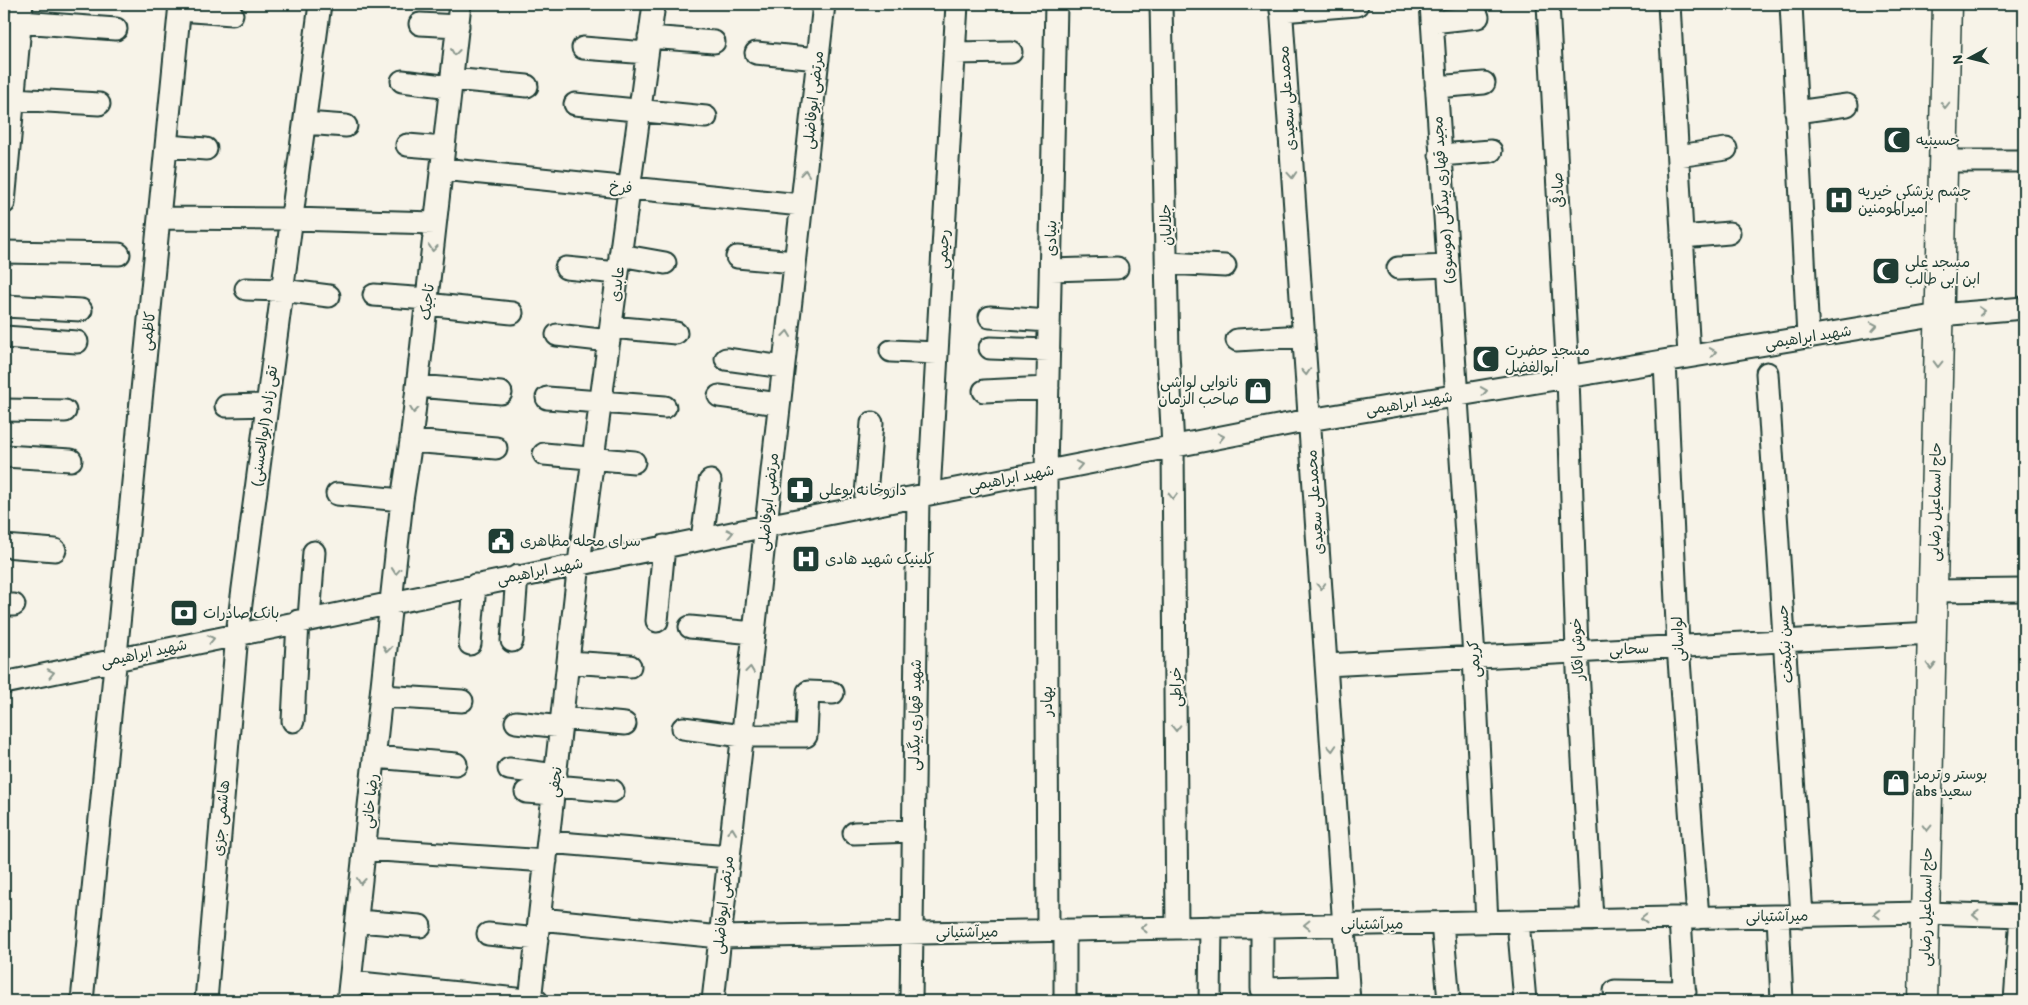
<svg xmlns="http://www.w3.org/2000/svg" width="2028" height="1005" viewBox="0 0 2028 1005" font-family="Itim,'Playpen Sans Arabic',sans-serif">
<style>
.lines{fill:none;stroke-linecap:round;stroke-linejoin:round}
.minor-casing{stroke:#1f3d34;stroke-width:25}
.secondary-casing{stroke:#1f3d34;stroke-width:31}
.minor{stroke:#f7f3e8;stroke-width:21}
.secondary{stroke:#f7f3e8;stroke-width:28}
.oneway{stroke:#8b988e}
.labels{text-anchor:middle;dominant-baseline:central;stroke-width:4;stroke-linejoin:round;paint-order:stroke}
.street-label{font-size:15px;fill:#1f3d34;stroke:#f7f3e8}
.poi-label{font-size:15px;fill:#1f3d34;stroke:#f7f3e8;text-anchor:start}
</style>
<rect width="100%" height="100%" fill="#f7f3e8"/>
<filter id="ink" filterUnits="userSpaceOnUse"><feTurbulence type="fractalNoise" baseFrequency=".02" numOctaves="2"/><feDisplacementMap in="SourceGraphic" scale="10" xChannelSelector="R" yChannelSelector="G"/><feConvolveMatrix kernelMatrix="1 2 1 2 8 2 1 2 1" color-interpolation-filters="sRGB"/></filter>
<g filter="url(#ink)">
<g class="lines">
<defs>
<path id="minor" d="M1161,4L1168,352L1173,447L1177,928
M1281,4L1349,1001
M1431,4L1474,657L1487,922
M1548,4L1568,377L1577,652L1592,920
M1669,4L1689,356
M1791,4L1808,337
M180,10L232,14
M1281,11L1357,5
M21,22L116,29
M1432,22L1478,17
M420,24L458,26
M649,37L714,42
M583,48L647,53
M756,53L818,59
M954,53L1011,52
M452,79L527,86
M402,81L451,87
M1436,87L1484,83
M13,99L99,104
M575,104L706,117
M1796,112L1847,105
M305,123L346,126
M407,145L444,148
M167,146L206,149
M1440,155L1491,151
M1678,156L1726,149
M1943,161H2024
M442,169L801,205
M4,203L22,4
M160,218L292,219L435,223
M1682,237L1729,233
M4,252L119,254
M620,255L665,263
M737,257L795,262
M1167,263L1225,266
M566,268L618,273
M1398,268L1448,266
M1051,270L1117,268
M246,289L282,290L329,296
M374,295L427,299
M426,304L512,313
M4,306L81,310
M990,317L1049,321
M611,327L676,333
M557,335L609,341
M4,337L77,342
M1237,340L1304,336
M990,348L1049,350
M891,351L937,353
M726,359L783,367
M1665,361L1678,646L1698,918
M1767,373L1802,916
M417,386L501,393
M984,391L1048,388
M719,396L779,404
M547,398L665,407
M226,406L267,405
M4,410L65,411
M411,441L496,448
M544,454L634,462
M4,456L71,460
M337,494L402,500
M929,494L957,4
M865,506L872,423
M702,539L710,481
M4,546L55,550
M1933,591L2024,590
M4,605H14
M309,619L314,552
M657,621L664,546
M690,627L754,633
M512,641L517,576
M470,644L475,585
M568,662L630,666
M1326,665L1932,633
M4,683L766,526L1309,420L1939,315L2024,308
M382,696L462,701
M562,718L625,724
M293,721L298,621
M516,722L561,727
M683,728L742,736H806L808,692L833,693
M375,757L456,764
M509,769L556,775
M555,786L613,791
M526,792L553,794
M854,833L914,831
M548,842L729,857
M365,849L546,861
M1778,916L1782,1001
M1680,918L1685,1001
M540,919L720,937L1925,913L2024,916
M357,921L420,926
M1518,921L1525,1001
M1442,923L1449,1001
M1262,926V989L1348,987
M1048,930L1046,471L1056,4
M1065,930V1001
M488,934L537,939
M350,982L537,1001
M1615,991L1685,992
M82,1001L180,4
M206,1001L237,634L320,4
M348,1001L402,500L411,441L460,4
M530,1001L579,563L654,4
M713,1001L824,4
M911,1001L918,497
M1210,1001L1211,927
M2015,1001L2021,916"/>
<path id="secondary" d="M1923,1001L1947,4"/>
</defs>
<!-- minor casing -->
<use href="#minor" class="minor-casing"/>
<!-- secondary casing -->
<use href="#secondary" class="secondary-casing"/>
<!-- minor -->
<use href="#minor" class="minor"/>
<!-- secondary -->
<use href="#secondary" class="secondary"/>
</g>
<!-- one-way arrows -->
<defs><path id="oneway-chevron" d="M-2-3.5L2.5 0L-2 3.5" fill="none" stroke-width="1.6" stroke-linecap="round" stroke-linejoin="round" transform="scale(1.25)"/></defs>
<g class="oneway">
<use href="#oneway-chevron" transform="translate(455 52) rotate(97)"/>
<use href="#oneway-chevron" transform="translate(1945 105) rotate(91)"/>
<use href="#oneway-chevron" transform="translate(805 173) rotate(-84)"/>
<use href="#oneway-chevron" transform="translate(1292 175) rotate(86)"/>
<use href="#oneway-chevron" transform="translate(433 248) rotate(96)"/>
<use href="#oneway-chevron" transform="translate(1982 311) rotate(-5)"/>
<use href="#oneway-chevron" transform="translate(1874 326) rotate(-10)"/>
<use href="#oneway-chevron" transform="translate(787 334) rotate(-84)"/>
<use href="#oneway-chevron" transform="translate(1713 352) rotate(-9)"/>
<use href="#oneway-chevron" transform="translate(1938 364) rotate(91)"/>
<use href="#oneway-chevron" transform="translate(1306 372) rotate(86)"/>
<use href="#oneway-chevron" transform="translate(1484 391) rotate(-9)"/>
<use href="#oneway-chevron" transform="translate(414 410) rotate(96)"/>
<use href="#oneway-chevron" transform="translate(1221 437) rotate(-11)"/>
<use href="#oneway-chevron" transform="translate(1079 465) rotate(-11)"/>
<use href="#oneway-chevron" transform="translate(1173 496) rotate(89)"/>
<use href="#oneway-chevron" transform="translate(730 533) rotate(-12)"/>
<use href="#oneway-chevron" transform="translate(396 571) rotate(95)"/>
<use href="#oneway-chevron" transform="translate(1321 586) rotate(86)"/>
<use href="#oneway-chevron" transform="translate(211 639) rotate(-12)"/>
<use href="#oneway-chevron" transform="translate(387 649) rotate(96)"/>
<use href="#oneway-chevron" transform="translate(1931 666) rotate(91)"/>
<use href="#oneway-chevron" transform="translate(750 670) rotate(-84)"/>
<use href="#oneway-chevron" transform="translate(51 673) rotate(-12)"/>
<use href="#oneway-chevron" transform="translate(1176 728) rotate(89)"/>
<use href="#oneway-chevron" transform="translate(1332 748) rotate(86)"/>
<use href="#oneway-chevron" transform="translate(1927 828) rotate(91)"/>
<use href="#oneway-chevron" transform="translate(732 831) rotate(-84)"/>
<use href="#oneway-chevron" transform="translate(361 881) rotate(96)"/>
<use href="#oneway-chevron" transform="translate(1877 914) rotate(179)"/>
<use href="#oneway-chevron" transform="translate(1976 915) rotate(-178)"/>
<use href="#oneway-chevron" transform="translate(1644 919) rotate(179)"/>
<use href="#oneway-chevron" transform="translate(1307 925) rotate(179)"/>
<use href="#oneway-chevron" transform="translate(1144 928) rotate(179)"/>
</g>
</g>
<!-- icons -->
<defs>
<symbol id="mosque-square" viewBox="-11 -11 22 22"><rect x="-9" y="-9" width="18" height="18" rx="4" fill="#1f3d34" stroke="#f7f3e8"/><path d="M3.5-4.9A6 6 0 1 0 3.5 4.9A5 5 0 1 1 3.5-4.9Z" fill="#fff"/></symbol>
<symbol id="hospital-square" viewBox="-11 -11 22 22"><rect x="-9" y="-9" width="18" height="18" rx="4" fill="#1f3d34" stroke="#f7f3e8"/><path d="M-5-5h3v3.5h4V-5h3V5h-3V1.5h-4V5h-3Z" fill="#fff"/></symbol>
<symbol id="shop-square" viewBox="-11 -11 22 22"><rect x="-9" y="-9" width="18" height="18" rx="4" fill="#1f3d34" stroke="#f7f3e8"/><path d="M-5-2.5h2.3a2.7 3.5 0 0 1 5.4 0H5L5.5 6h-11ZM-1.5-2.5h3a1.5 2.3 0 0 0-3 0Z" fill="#fff"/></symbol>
<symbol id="pharmacy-square" viewBox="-11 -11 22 22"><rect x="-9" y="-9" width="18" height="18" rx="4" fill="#1f3d34" stroke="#f7f3e8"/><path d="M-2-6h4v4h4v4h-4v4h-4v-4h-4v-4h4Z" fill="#fff"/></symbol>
<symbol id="civic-square" viewBox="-11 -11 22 22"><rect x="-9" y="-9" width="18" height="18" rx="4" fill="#1f3d34" stroke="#f7f3e8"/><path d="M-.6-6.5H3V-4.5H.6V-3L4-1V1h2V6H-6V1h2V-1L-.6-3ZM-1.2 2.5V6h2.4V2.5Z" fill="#fff"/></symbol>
<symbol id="bank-square" viewBox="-11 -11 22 22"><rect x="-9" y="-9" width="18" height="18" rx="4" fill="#1f3d34" stroke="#f7f3e8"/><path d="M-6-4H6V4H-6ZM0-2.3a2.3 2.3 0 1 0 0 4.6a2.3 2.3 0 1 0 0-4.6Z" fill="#fff"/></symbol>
</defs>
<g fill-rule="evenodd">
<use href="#mosque-square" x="1881" y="124" width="32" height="32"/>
<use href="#hospital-square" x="1823" y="184" width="32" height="32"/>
<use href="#mosque-square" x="1870" y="255" width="32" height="32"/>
<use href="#mosque-square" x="1470" y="343" width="32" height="32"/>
<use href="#shop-square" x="1242" y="375" width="32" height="32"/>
<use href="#pharmacy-square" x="784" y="474" width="32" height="32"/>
<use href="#civic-square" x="485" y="525" width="32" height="32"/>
<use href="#hospital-square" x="790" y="543" width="32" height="32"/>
<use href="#bank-square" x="168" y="597" width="32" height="32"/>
<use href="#shop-square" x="1880" y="767" width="32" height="32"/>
</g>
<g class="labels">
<!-- street labels -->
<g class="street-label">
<text transform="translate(1287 98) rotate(-94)">محمدعلی سعیدی</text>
<text transform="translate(813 100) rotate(-84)">مرتضی ابوفاضلی</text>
<text transform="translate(621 187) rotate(6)">فرخ</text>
<text transform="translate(1558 190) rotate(-93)">صادقی</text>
<text transform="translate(1443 200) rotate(-94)">مجید قهاری بیدگلی (موسوی)</text>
<text transform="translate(1166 225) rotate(-92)">جلالیان</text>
<text transform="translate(1051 238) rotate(-89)">بنیادی</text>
<text transform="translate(943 249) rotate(-87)">رحیمی</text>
<text transform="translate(617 284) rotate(-83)">عابدی</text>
<text transform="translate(427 302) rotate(-84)">تاجیک</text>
<text transform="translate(148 331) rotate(-84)">کاظمی</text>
<text transform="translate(1808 337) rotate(-9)">شهید ابراهیمی</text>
<text transform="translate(1409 403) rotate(-9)">شهید ابراهیمی</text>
<text transform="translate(264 426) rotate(-82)">تقی زاده (ابوالحسنی)</text>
<text transform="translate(1011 478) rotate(-11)">شهید ابراهیمی</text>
<text transform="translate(768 502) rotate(-84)">مرتضی ابوفاضلی</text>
<text transform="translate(1315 502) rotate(-94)">محمدعلی سعیدی</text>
<text transform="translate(1935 502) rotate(-89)">حاج اسماعیل رضایی</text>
<text transform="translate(540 571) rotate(-11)">شهید ابراهیمی</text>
<text transform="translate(1678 639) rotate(-93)">لواسانی</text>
<text transform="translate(1785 644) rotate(-94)">حسن نیکبخت</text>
<text transform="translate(1577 649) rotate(-93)">خوش افکار</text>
<text transform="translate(1629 649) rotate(-3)">سحابی</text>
<text transform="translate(144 653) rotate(-12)">شهید ابراهیمی</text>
<text transform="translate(1474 659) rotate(-93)">کریمی</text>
<text transform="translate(1176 687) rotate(-91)">خراطی</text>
<text transform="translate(1047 701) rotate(-90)">بهادر</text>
<text transform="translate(915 715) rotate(-89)">شهید قهاری بیگدلی</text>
<text transform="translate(555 782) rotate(-83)">نجفی</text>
<text transform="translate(370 801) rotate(-84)">رضا خانی</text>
<text transform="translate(221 818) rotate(-85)">هاشمی جزی</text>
<text transform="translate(723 905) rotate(-84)">مرتضی ابوفاضلی</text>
<text transform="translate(1926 907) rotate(-89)">حاج اسماعیل رضایی</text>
<text transform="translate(1777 916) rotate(-1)">میرآشتیانی</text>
<text transform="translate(1372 924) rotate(-1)">میرآشتیانی</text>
<text transform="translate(967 932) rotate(-1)">میرآشتیانی</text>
</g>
<!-- poi labels -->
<g class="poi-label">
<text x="1916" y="140">حسینیه</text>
<text x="1858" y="191">چشم پزشکی خیریه<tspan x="1858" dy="17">امیرالمومنین</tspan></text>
<text x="1905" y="262">مسجد علی<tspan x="1905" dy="17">ابن ابی طالب</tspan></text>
<text x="1505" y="350">مسجد حضرت<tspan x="1505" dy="17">ابوالفضل</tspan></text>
<text x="1239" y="382" text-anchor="end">نانوایی لواشی<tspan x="1239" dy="17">صاحب الزمان</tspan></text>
<text x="819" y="490">داروخانه بوعلی</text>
<text x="520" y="541">سرای محله مظاهری</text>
<text x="825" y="559">کلینیک شهید هادی</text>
<text x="203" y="613">بانک صادرات</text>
<text x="1915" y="774">بوستر و ترمز<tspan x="1915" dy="17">abs سعید</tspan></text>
</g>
</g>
<!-- margin -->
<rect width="2028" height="1005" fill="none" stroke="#f7f3e8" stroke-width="20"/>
<rect x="10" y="10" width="2008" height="985" fill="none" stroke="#1f3d34" stroke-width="2" filter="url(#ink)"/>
<!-- north arrow -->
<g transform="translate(1970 58) rotate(263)" stroke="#f7f3e8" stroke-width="4" paint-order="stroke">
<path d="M0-4L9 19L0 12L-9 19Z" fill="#1f3d34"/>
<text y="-8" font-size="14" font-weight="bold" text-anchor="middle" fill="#1f3d34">N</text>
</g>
</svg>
